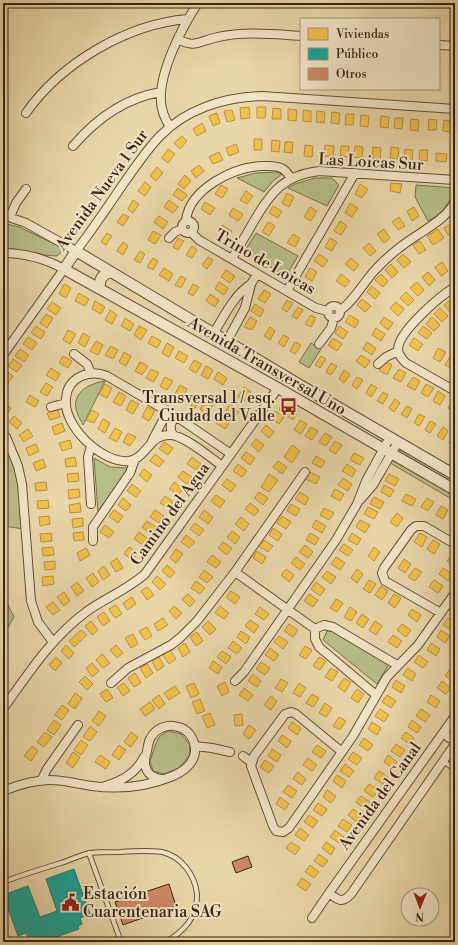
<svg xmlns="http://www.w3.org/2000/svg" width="458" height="945" viewBox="0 0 458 945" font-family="'Libre Bodoni',serif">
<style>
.green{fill:#b6be88;stroke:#78704e}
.homes{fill:#f2c14e;stroke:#bb913d}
.public{fill:#17a398;stroke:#227c70}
.building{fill:#ce8865;stroke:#3a2214}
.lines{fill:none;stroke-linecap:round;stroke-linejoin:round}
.service-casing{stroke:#664f39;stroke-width:6}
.minor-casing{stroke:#664f39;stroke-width:10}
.tertiary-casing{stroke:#664f39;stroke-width:12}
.service{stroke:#f1e4c6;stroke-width:4}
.minor{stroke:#f1e4c6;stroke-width:8}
.tertiary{stroke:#f1e4c6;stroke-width:10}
.labels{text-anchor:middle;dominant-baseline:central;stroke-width:4;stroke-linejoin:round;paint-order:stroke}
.street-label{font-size:16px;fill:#3a2214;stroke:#f1e4c6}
.poi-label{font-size:16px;fill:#3a2214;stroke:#f1e4c6;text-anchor:end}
</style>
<rect width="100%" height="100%" fill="#e9d6a8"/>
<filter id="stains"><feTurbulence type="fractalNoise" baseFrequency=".005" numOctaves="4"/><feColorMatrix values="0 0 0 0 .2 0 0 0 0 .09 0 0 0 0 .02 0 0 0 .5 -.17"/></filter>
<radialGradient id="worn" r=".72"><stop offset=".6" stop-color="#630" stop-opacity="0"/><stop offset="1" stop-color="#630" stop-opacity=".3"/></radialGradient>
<!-- green -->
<path class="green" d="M276,172L282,174L272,182L264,192L237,178L256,173Z
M315,178H332L339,185L327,206L288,188L295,184Z
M416,185L455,188C449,203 444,213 428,221L415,197Z
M3,223L19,227L65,249L57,256L44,255L3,247Z
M256,233L298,256L286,276L244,252Z
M311,343L321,349L309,368L299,362Z
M105,381L83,425C80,419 74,409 76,401C79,388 93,383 105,381Z
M3,447L10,454L20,484L24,529L3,526Z
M400,448L455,480V484L398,451Z
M94,458L110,467L128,468L98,512Z
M393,460L455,496V501L390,463Z
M3,595L14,617L3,636Z
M327,631H334L340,636L389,664L377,684L323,640Z
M168,731L181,734L190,745L189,756L179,768L164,774L153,771L150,761L156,743L160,736Z"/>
<!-- homes -->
<path class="homes" d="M249,107L250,118L241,119L240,108Z
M257,107H266L265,118H257Z
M273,108L281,109V119H272Z
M288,109L297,110L296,121L288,120Z
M232,110L235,120L227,122L224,111Z
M303,110L311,111V122L303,121Z
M317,111L325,112L324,123L316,122Z
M332,112L340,113L339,124L331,123Z
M217,113L220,123L213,126L209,116Z
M346,114H354L353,125H345Z
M361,115L369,116L368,127L360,126Z
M381,116L389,117L388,128L380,127Z
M395,118H403L402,129L394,128Z
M411,119L419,120L418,131L410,130Z
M429,119L437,120L436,130H428Z
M444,120L452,121L451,132L443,131Z
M202,123L206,131L197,136L193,129Z
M182,136L187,141L180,149L174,143Z
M254,139H262V150H254Z
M272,140L280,141L279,152L271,151Z
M285,142H293L292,153L284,152Z
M236,144L239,152L229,156L226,148Z
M305,145L313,146L312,157L304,156Z
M325,145L334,146L333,157L324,156Z
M341,146H349L348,157L340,156Z
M355,146L363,147L362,158L354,157Z
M373,147L381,148L380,159L372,158Z
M391,147L399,148L398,159L390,158Z
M168,149L175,154L168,163L162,158Z
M405,149L413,150L412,161L404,160Z
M420,150H428L427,161L419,160Z
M219,152L223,160L213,164L209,157Z
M436,153L447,154L446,162L436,161Z
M199,165L204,171L196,178L191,171Z
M157,167L163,173L156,181L150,176Z
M185,175L191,181L184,189L178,184Z
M145,182L151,187L145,196L138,191Z
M391,183L402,184L400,193L390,191Z
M360,184L368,189L362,198L355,194Z
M221,185L228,189L222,198L215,194Z
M178,188L187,195L182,201L173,195Z
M246,191L253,196L247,204L240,200Z
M287,193L294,197L289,207L282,203Z
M133,200L139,204L133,213L128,209Z
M169,200L178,207L173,213L164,207Z
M205,202L215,208L210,215L201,209Z
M350,203L358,208L352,217L345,213Z
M273,206L282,211L278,218L269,213Z
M310,207L317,211L311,221L304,217Z
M414,207L419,216L412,221L407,211Z
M233,208L243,214L238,221L229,215Z
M123,214L129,217L123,226L117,222Z
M159,216L168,222L163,229L154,222Z
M399,217L405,226L398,230L392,222Z
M340,221L347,226L341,235L334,231Z
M268,222L275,226L269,236L262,232Z
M453,223L455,226V231L448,235L444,228Z
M222,225L232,231L227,238L218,232Z
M384,229L390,238L384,243L377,234Z
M438,229L444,238L433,245L427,236Z
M153,231L161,235L155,244L148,240Z
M107,233L112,236L106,245L101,242Z
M293,234L300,238L295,247L287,243Z
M178,238L184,241L178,250L173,247Z
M330,238L337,242L332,251L325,247Z
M420,241L426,250L419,254L413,245Z
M123,242L128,246L123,255L117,251Z
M369,243L376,251L370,256L363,248Z
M192,246L197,250L192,258L186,255Z
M140,251L145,254L140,263L134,260Z
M319,254L328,260L323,267L314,261Z
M403,254L411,262L404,268L397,260Z
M455,256V269L450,259Z
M208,257L213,260L207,269L202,265Z
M153,258L158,261L153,270L147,267Z
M351,258L359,265L354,271L345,264Z
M442,262L448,271L441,276L435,267Z
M391,264L398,272L392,278L385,270Z
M164,268L173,274L169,281L159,275Z
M310,268L317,272L312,281L305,277Z
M226,270L235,276L230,283L221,277Z
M428,272L435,280L429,286L422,277Z
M341,274L350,281L345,287L336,281Z
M381,274L388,281L383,287L375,280Z
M181,276L186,279L181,288L175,285Z
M219,282L228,288L224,295L215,289Z
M417,282L424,290L418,296L410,288Z
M64,284L71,288L66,298L59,294Z
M193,284L199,287L193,296L188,293Z
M372,286L380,293L375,299L367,292Z
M264,290L271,294L265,303L258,299Z
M406,292L414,300L408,306L400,298Z
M79,293L89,299L85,306L75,301Z
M210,294L219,300L215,307L206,301Z
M362,299L371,306L365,312L357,305Z
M287,300L293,303L287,312L282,309Z
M450,300L455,306V310L451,313L444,305Z
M95,301L105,307L101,314L92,309Z
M52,302L61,308L56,315L47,309Z
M396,302L404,309L398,316L390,308Z
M255,304L264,310L260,317L251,311Z
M298,307L303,310L297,319L292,316Z
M440,308L448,316L442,322L434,314Z
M110,310L117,315L112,324L105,320Z
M46,314L53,318L47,328L40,323Z
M311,315L316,318L311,327L305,324Z
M350,315L359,321L355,328L345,322Z
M250,317L257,321L252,330L244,327Z
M384,317L393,323L388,330L380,323Z
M432,317L440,325L434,331L426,324Z
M125,318L134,324L130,331L121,326Z
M36,326L45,332L41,339L31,333Z
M139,326L147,330L141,340L134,335Z
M339,326L348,332L343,339L335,333Z
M423,326L432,333L427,339L418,333Z
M270,327L275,331L270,340L264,336Z
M376,328L385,334L381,341L372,335Z
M68,330L76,334L70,344L63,340Z
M83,333L90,337L85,347L78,343Z
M284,335L289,338L284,347L278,343Z
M152,336L161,341L157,348L148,343Z
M28,337L37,343L32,350L23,344Z
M333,338L342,344L337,351L328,345Z
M414,338L423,344L418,351L409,345Z
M96,341L103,345L98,355L90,351Z
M295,342L301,345L295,354L290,351Z
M367,342L376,348L372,355L363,349Z
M167,343L174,347L169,357L162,353Z
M111,346L118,350L113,359L105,355Z
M438,348L446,352L440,362L433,358Z
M20,349L29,355L24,362L15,356Z
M179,351L188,356L184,363L175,358Z
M124,352L131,356L126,366L119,362Z
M361,355L370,361L365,368L356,361Z
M451,355L455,358V365L453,369L445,365Z
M63,356L72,361L68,368L59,363Z
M321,356L326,359L320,368L315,365Z
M13,359L22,365L17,372L8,366Z
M194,360L202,364L196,373L189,369Z
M385,361L392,365L387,375L379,370Z
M140,362L148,366L142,375L135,371Z
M331,363L337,366L331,375L326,372Z
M206,366L213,370L208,379L201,375Z
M51,368L60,374L56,381L46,375Z
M151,369L159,373L153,382L146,378Z
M399,369L406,373L401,382L393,378Z
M344,370L350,374L344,383L339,379Z
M6,371L13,376L7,385L3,382V376Z
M218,372L227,378L223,385L214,379Z
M165,377L173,381L167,390L160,386Z
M357,377L363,380L357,389L352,385Z
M413,377L420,381L415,390L407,386Z
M46,383L53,387L47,396L40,392Z
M105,384L112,388L107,398L99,394Z
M371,384L377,388L371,397L366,393Z
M426,384L434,388L428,397L421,393Z
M180,385L187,389L182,399L175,394Z
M244,387L251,392L244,401L238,397Z
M438,391L445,396L440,405L433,401Z
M119,392L126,396L121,406L113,402Z
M383,392L388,395L383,404L377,401Z
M194,394L201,399L195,408L188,403Z
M30,395L39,401L35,407L26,402Z
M395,399L400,403L394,412L389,408Z
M453,399L455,400V411L448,408Z
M131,400L139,404L133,414L126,410Z
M206,400L213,405L206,414L200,409Z
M4,403L11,408L5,417L3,415V405Z
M230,404L239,411L235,417L226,411Z
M281,404L297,413L293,420L279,410Z
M407,406L412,409L407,418L401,414Z
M147,407L155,411L149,421L142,417Z
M57,409L60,417L50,420L47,413Z
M92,410L99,414L94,423L86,420Z
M275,411L284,417L279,424L270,417Z
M419,414L425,417L419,426L414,423Z
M14,416L22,423L17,429L9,422Z
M221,416L230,422L225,429L216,423Z
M103,419L110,423L105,433L98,429Z
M300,420L307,424L301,434L294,430Z
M430,421L436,424L430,433L425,430Z
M62,423L65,431L55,435L52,427Z
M266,425L274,432L269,438L261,431Z
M311,427L318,431L312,440L305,436Z
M443,427L448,431L443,440L437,436Z
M115,428L122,432L117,442L109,438Z
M28,429L33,436L24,442L19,435Z
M128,433L136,437L130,446L123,442Z
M325,433L332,437L326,446L319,442Z
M455,434V446L449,443Z
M256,439L264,445L259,452L251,445Z
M70,440L72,448L62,451L59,443Z
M335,441L342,445L336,454L329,450Z
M164,442L173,448L168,455L159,449Z
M36,444L39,451L29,456L26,448Z
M292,445L300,451L292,463L284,457Z
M246,452L255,458L250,465L241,458Z
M354,453L364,458L360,465L350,460Z
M155,454L164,461L159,467L150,461Z
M316,456L325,461L321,468L312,463Z
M75,457L77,466L66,467L65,459Z
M192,457L201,464L196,470L187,464Z
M43,459L46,467L36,471L33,463Z
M278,461L287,467L282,474L273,467Z
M238,464L247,471L242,477L233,471Z
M347,464L356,470L352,477L342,471Z
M144,469L152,475L147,482L139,475Z
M183,471L192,477L187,484L178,477Z
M310,472L320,477L316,484L306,479Z
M78,473L79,481L68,482L67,474Z
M269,474L278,480L269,492L261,487Z
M389,474L399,479L395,486L385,481Z
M343,478L352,484L348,491L338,485Z
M227,479L236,485L231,492L222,485Z
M46,482L47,490L36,491L35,483Z
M174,482L183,489L178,495L169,489Z
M132,484L141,491L136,497L127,491Z
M384,485L394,490L390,497L381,492Z
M79,489L80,497L69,499L68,490Z
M335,489L344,494L340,501L331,496Z
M259,492L268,498L263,505L254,498Z
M300,492L309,498L305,505L295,499Z
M406,494L416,499L412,506L402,501Z
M216,495L225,501L220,508L211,501Z
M165,496L173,502L169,509L160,503Z
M374,497L384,502L380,509L370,504Z
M123,498L131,505L126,511L118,505Z
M427,498L434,502L428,511L421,507Z
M48,500L49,508L38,509L37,501Z
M80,503L81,512L70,513L69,505Z
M250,503L259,510L254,516L245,509Z
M291,504L300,509L296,516L287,511Z
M441,506L448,510L443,519L436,515Z
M368,507L378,512L374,519L364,514Z
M324,508L334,513L329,520L320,515Z
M114,510L123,516L118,523L109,516Z
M155,510L164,516L159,523L150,517Z
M204,510L213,517L208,524L199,517Z
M397,513L403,518L397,527L390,522Z
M49,516L50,524L40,526L39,517Z
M282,516L291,522L286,529L277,523Z
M241,517L249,524L244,531L235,524Z
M83,518V526L73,528L72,519Z
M316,520L326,526L322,533L312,527Z
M360,520L370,525L365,533L356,527Z
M147,521L156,527L151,534L142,527Z
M195,523L204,530L199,536L190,529Z
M105,525L114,532L109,538L100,532Z
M273,528L282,534L278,541L269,535Z
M232,531L240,537L235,544L227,537Z
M83,532L84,540L74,541L73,533Z
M139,532L148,539L143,545L134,539Z
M51,533L52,541L41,542L40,534Z
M310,533L319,538L315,545L306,540Z
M352,533L361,539L357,545L348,540Z
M420,533L427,537L422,547L414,542Z
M186,535L195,542L189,548L181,542Z
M264,540L273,546L268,552L259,546Z
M433,540L440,544L434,554L427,549Z
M223,542L232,548L227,555L218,548Z
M344,544L353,550L348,556L339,550Z
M305,545L313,552L308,558L299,552Z
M53,547L54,555L43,556L42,548Z
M129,547L138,553L133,560L124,554Z
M374,547L380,552L374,561L368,556Z
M86,548L90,555L80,561L77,553Z
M176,549L183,554L176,563L170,558Z
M257,551L266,557L262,564L253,558Z
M452,554L455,556V566L447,561Z
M212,555L221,562L216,568L207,562Z
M296,557L305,564L300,570L291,563Z
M336,557L345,563L340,570L331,564Z
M117,558L123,568L116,572L110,563Z
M404,559L411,564L405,573L398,568Z
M55,561V569L45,570L44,562Z
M167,565L175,572L170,578L162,571Z
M104,566L110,575L103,580L98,571Z
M415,568L422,572L415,581L408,577Z
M443,568L452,574L448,581L439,574Z
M286,569L294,575L289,582L281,575Z
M357,569L363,574L357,583L351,578Z
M204,570L213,577L207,583L199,577Z
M327,571L336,577L331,584L322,577Z
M93,573L99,582L92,587L86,578Z
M53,576L54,584L43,586L42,577Z
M157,576L166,584L160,590L152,582Z
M369,580L376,584L370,593L363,589Z
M434,580L443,586L438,593L429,587Z
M196,581L205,588L200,594L191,588Z
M77,582L84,591L77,596L71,587Z
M316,582L325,589L320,596L311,589Z
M381,586L388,591L382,600L375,595Z
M147,587L154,595L147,600L141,591Z
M231,591L240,597L235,604L226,597Z
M64,592L70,601L64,606L57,597Z
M188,594L195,601L190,607L182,599Z
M309,594L318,600L313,607L304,601Z
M394,594L401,598L395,608L388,603Z
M132,597L136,604L127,610L123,603Z
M336,599L343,603L337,612L330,608Z
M53,602L60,610L53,615L46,607Z
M116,605L122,614L115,618L109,609Z
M174,606L182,613L176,619L169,611Z
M220,606L229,613L224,619L215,613Z
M260,607L269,614L264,620L255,614Z
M350,607L357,612L351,621L344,617Z
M412,609L421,615L417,622L408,615Z
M104,612L110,621L103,626L97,617Z
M362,614L369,619L363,628L356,623Z
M163,618L168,625L158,631L154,624Z
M448,618L455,623V627L452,631L443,625Z
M250,620L259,626L254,633L245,626Z
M91,621L98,630L92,635L85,626Z
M208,621L216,629L210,635L202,627Z
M375,621L382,626L376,635L369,630Z
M289,624L298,630L293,637L284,631Z
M402,624L411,630L406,637L397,630Z
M147,627L152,636L145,640L139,631Z
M81,630L87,635L74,647L69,641Z
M441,630L450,636L445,643L437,637Z
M241,631L250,637L246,644L237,637Z
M197,632L203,641L196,646L190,637Z
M133,634L138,644L131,648L125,638Z
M393,635L402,641L397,648L388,642Z
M279,636L288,642L283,649L274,642Z
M233,641L242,648L237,654L228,648Z
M185,643L190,652L183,657L178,648Z
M431,643L440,649L436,656L427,650Z
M66,645L74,653L69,659L61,651Z
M116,645L123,653L117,658L110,650Z
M305,646L312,650L306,659L299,655Z
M270,648L279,655L274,661L265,655Z
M170,650L176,659L169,664L163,655Z
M222,651L231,657L226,664L217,657Z
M102,654L110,663L103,668L96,660Z
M419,655L428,662L423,668L414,662Z
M56,657L62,663L55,671L49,665Z
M159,657L164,666L157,671L152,661Z
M319,657L326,661L320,670L313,666Z
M213,661L222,667L218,674L209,668Z
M261,662L270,668L265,675L256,669Z
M92,663L99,671L92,677L86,668Z
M147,664L153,673L146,678L140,668Z
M331,668L338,672L332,681L325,677Z
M408,668L416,674L412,681L403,675Z
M450,669L455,673V680L454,682L445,676Z
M135,673L141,683L134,687L128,678Z
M253,674L261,681L257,687L248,681Z
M85,676L93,684L87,690L79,682Z
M344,678L351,682L345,692L338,687Z
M281,679L288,683L282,692L275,688Z
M396,680L405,686L401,693L392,687Z
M442,681L451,688L446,694L437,688Z
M225,682L229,692L222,696L217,686Z
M124,683L130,691L123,696L117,687Z
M194,683L199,694L191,698L186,686Z
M299,683L306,688L300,697L293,693Z
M175,686L180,693L169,700L164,693Z
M244,688L253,695L248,701L239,695Z
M107,689L113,698L106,702L100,694Z
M357,689L364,694L358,703L351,698Z
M75,693L82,698L75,709L68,704Z
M312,694L319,698L313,707L306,703Z
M159,695L165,704L159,709L152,700Z
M387,695L396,701L391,708L382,702Z
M431,695L440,701L436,708L427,702Z
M271,696L277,701L271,710L264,705Z
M200,699L205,711L197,714L192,702Z
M150,702L155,709L145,716L140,709Z
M325,703L332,708L326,717L319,713Z
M62,705L69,710L62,720L55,715Z
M380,709L389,715L384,722L375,716Z
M421,709L430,715L425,722L416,716Z
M99,711L106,716L99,726L92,721Z
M210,713L215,725L207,728L202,716Z
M242,714L243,725L235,726L234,715Z
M339,717L346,721L340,730L333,726Z
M54,720L61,725L54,735L47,730Z
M412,720L421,727L417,733L408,727Z
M292,722L301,728L297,735L288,728Z
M372,722L381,728L377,735L368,729Z
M249,725L256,730L249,739L243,734Z
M90,726L97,732L90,741L83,737Z
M45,732L52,737L44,747L37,742Z
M131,732L138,737L131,747L124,742Z
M406,732L414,738L410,745L401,738Z
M282,735L291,741L287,748L278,741Z
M364,738L373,745L368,751L359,745Z
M81,740L88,745L81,755L74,750Z
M396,744L405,750L400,757L391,751Z
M119,745L126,750L119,760L112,755Z
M317,745L326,751L321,758L312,752Z
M32,746L38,751L31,761L24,756Z
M272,749L281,755L277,762L268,756Z
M73,752L80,757L73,768L66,763Z
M353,752L362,758L357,765L348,759Z
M100,755L110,762L106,769L95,762Z
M388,755L397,762L393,768L384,762Z
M308,758L317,765L312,771L303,765Z
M265,760L274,766L269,773L260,767Z
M345,764L354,771L349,777L340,771Z
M379,771L388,777L383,784L374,778Z
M298,772L306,779L302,785L293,779Z
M337,775L346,781L342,788L333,781Z
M369,784L378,790L373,797L364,791Z
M288,785L297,791L292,798L283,792Z
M327,790L336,796L331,803L323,797Z
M361,796L370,802L365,809L356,802Z
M280,797L289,804L285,810L276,804Z
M318,803L327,809L322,816L313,810Z
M353,809L362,815L357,822L348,815Z
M309,815L318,821L313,828L304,822Z
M343,819L352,825L347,832L338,826Z
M300,828L309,835L304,841L295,835Z
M335,830L344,837L339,843L330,837Z
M291,842L300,848L295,855L286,848Z
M326,842L335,848L331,855L322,848Z
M319,854L328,861L323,867L314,861Z
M310,865L319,872L314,878L305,872Z
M302,878L311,884L306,891L297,885Z"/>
<!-- public -->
<path class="public" d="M74,869L90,914L80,918L82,924L78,926L79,929L42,942H30L26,933L18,936L3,895L28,886L40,917L57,911L46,879Z"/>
<!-- building -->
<path class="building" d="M248,856L252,867L236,873L232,862Z
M169,884L176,906L123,925L115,902Z"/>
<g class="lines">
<defs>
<path id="service" d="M443,761L455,769
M89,853L121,942
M3,882C22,875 41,869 61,863C70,860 80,855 90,853C99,852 110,852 120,852C133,851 149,850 162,852C181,856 195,875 197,894C198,917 184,931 166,942"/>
<path id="minor" d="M178,39C194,48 198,42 214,38C242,31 272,34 301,36
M439,45L455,46
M26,113C61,63 127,24 188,19
M170,127C165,119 161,111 161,101C159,72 182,27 198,3
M73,146C96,119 125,98 161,92
M3,215L26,223L76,251C93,229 108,206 124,183C135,167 146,151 159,137C186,109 224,97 262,96L455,109
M10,217L16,203L26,189
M186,220C190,189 233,167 262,166C269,166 277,165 283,169C286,171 289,175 291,179
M182 227a6 6 0 1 1 12 0a6 6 0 1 1-12 0Z
M191,232L199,240L316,308L328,311
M169,238L175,232L182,229
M3,253C25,253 44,258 64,269L3,355
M232,259C239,246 247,234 254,221C271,192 284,175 319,171L455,180
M455,287C440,296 399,331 398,349C398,355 402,359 406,363L455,391
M287,291L355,173
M328 312a6 6 0 1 1 12 0a6 6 0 1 1-12 0Z
M340,310C351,305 366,279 376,269C388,256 402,245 416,236C431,226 446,218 455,202
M214,333C224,316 234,295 251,284
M227,341L245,308L251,284L257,274
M319,344L331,328L334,318
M74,354L87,364L91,373
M378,364L386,357L398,351
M51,407L66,403
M3,434L6,437L18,466L22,484L31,601L38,622L53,642
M173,435C169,428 170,421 177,417
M152,441L163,420L165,409
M222,466C210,457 185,436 171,435C150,433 147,458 129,461C102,464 62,425 66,398C68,377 89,369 107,376L177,417L231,454
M360,500L373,485L398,442
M91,504L88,457L91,446
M93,541V527L130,473L135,459
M235,572L315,629
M441,613L385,581L382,573L384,568L411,530L416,526H424L455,544
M315,629L324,625L333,627L397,665
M315,629V639L319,647L376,695
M235,681L244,672L336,540L357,504L366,481L390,437
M111,683L128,668L171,645L180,638L197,621L235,572L305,472
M3,709C28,674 51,638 86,612C105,598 127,590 145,574L278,388
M445,731C446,736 449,739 455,740
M195,746L212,748L230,752
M342,752L296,714L291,712L285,714L254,756L251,766L273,826L276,831L283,832L289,828L353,736L387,677L418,645L455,593
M243,756L251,762
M41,781L47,769L78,725
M105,786C123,781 136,773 144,757
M3,791C18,785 33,780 50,780C64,780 78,784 92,786C121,790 146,787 173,776C184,771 195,763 195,750C195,739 188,729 178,727C167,723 155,729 150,739C148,743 148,747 147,751C142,766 146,778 163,779
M329,893C338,900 342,904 351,894L455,744
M312,918L329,893L455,716"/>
<path id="tertiary" d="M100,289C99,280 102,274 111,272
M455,475L300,385L76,251L64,269L278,388L455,490"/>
</defs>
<!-- service casing -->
<use href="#service" class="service-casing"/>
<!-- minor casing -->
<use href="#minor" class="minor-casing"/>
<!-- tertiary casing -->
<use href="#tertiary" class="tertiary-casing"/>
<!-- service -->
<use href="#service" class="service"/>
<!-- minor -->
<use href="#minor" class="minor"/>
<!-- tertiary -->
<use href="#tertiary" class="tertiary"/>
</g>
<!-- icons -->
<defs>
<symbol id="bus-bare" viewBox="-9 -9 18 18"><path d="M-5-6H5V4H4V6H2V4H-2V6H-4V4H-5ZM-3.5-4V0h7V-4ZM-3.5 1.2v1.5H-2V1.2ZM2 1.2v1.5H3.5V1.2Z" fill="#8f2418" stroke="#f1e4c6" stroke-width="2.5" paint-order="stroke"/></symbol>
<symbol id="civic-bare" viewBox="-9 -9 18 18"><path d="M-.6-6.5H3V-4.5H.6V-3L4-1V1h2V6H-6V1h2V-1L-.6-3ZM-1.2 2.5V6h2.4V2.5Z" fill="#8f2418" stroke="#f1e4c6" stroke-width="2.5" paint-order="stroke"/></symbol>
</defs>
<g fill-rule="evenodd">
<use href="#bus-bare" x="276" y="394" width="25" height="25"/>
<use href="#civic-bare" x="58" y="890" width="25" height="25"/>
</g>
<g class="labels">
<!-- street labels -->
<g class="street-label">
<text transform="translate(371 162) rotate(3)">Las Loicas Sur</text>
<text transform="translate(102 190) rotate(-54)">Avenida Nueva 1 Sur</text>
<text transform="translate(265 262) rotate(30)">Trino de Loicas</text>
<text transform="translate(267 366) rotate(30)">Avenida Transversal Uno</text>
<text transform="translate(170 514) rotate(-54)">Camino del Agua</text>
<text transform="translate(380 796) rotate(-54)">Avenida del Canal</text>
</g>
<!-- poi labels -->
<g class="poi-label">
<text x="275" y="398">Transversal 1 / esq.<tspan x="275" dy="18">Ciudad del Valle</tspan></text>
<text x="83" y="894" text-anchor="start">Estación<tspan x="83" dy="18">Cuarentenaria SAG</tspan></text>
</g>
</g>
<!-- margin -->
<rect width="458" height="945" fill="none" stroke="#e9d6a8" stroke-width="16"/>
<rect x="4" y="4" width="450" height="937" fill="none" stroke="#3a2214" stroke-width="2"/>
<rect x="8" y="8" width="442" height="929" fill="none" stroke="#3a2214"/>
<!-- legend -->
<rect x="300" y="18" width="140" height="72" fill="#f1e4c6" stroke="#a8967f"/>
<rect x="308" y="28" width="20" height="12" fill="#f2c14e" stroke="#a8967f"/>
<text x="336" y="38" font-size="12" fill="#3a2214">Viviendas</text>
<rect x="308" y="48" width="20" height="12" fill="#17a398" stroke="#a8967f"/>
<text x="336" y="58" font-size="12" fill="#3a2214">Público</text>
<rect x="308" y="68" width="20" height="12" fill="#ce8865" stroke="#a8967f"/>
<text x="336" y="78" font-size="12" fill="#3a2214">Otros</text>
<!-- north arrow -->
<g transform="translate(420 907) rotate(181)"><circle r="19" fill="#f1e4c6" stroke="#a8967f"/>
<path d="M0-3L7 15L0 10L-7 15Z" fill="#8f2418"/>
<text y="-6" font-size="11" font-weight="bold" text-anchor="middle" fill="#3a2214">N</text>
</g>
<rect width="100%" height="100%" filter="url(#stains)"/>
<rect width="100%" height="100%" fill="url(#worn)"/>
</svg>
